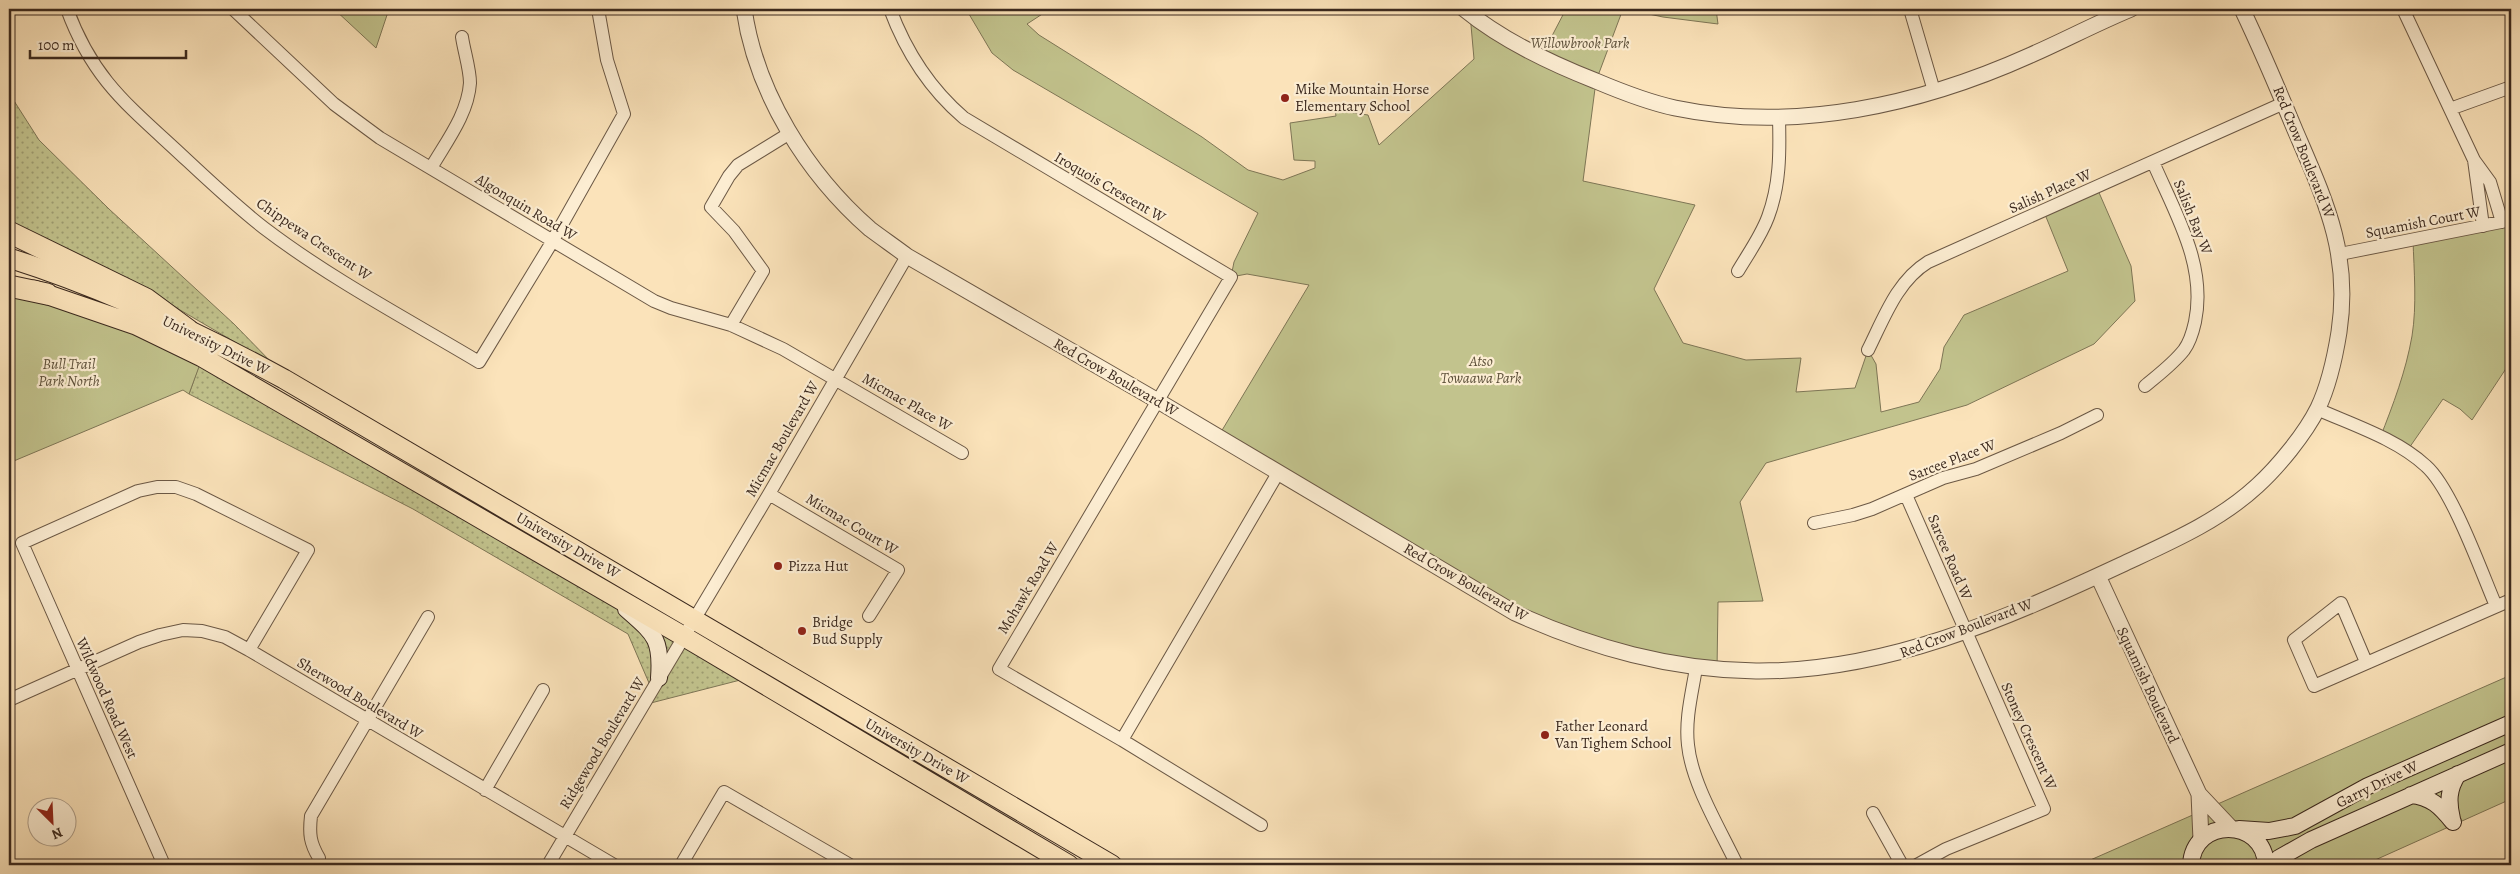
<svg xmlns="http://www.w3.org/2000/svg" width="2520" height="874" viewBox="0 0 2520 874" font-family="Alegreya,serif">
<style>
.grass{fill:url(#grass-dots);stroke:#7e7656}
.park{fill:#c2c38d;stroke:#7e7656}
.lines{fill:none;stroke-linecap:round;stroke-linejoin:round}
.minor-casing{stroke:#6b5845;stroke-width:14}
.tertiary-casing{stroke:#6b5845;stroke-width:17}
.secondary-casing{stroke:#3b291e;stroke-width:18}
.primary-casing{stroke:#3b291e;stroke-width:21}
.motorway-casing{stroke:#3b291e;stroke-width:23}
.minor{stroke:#fcedd2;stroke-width:12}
.tertiary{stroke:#fcedd2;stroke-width:15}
.secondary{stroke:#fcedd2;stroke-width:16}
.primary{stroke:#fbe3ba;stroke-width:19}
.motorway{stroke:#fbe3ba;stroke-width:21}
.poi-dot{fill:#8f2418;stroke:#fcedd2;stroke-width:2}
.labels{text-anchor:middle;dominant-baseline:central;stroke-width:4.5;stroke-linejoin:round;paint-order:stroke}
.park-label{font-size:15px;font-style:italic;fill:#5d503a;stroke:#fcedd2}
.poi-label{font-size:15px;fill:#3b291e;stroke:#fcedd2;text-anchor:start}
.street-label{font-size:15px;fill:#3b291e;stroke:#fcedd2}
</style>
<defs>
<pattern id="grass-dots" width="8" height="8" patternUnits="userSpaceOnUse" patternTransform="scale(1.25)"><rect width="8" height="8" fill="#c2c38d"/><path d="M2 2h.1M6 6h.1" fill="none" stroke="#9f9e73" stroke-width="1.8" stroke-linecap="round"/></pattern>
</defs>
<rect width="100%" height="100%" fill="#fbe3ba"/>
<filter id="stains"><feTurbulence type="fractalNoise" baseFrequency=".004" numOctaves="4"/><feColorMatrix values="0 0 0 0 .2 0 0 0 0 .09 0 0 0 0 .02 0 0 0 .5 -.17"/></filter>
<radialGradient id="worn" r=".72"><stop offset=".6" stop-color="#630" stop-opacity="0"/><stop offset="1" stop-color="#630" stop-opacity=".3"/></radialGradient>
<!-- grass -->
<path class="grass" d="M9,93L39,140L109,209L234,324L274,365L129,280L9,226Z
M202,357L752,677L643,705L652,690L628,634L413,509L189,394Z"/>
<!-- park -->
<path class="park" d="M334,9H389L376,48Z
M966,9H1050L1027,24L1039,35L1202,137L1248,170L1283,180L1315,168V161L1294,160L1290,123L1336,116L1335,110L1368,115L1379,145L1474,59L1470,14L1541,57L1566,9H1623L1596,81L1583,181L1695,205L1654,289L1683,343L1746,360L1801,358L1796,392L1855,388L1868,350L1876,364L1881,412L1919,402L1940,369L1944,347L1964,315L2068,271L2044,212L2097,188L2131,266L2135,301L2094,344L1967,405L1766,463L1740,502L1763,601L1718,602L1717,670L1574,638L1218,437L1309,285L1247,274L1231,277L1234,262L1258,213L1013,70L992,53Z
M1625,9H1716L1718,24L1663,17Z
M2511,220V361L2472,420L2460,409L2443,399L2407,451L2380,438C2393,405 2406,371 2412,336C2417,305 2414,271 2413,240Z
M9,293L99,318L200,364L189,394L183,390L9,463Z
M2511,675V799L2364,865H2079Z"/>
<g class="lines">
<defs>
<path id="minor" d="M67,9C92,77 125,103 176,150C205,177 233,204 264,228C331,279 407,319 479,362L552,242L624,114L607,60L598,9
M233,9L334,104L380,138L654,301L671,308L731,325L783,349L962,453
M890,9C906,52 929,88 964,118L1231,277L999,669L1122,740L1261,825
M1910,9L1934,91
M2403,9L2474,160L2490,182L2502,222
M2450,109L2511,87
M2474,160L2483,226
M431,168C446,142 468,114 470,83C470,69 464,51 462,37
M2340,254L2511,220
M1738,271C1748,254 1761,236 1768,217C1780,185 1780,153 1779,118
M731,325L763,271L734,231L711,207L729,176L738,165L790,133
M1868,350C1884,318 1897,281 1928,262L2284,103
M2145,386C2158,375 2173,364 2184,350C2190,342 2193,331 2195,322C2207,265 2175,213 2153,162
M2317,409C2353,425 2397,439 2426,466C2452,489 2481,571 2496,606
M769,494L898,570L869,616
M1906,495L2044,809L1946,849L1917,865
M1814,523L1853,515L1872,509L1943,478L1976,469L2061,433L2097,415
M2366,662L2341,603L2294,640L2314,686L2511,600
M1696,668C1692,693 1685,719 1688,745C1692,784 1720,829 1737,865
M9,700L139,642L160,635L183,630L202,631L225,637L249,650L614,865
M1122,740L1278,473
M485,790L543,690
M1873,813L1902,865
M319,858C310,843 309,834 311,816L428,617
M164,865L22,543L138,491L157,487H176L196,494L308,550L249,650
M548,865L769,494L907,256
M681,865L724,792L850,865"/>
<path id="tertiary" d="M744,9C756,93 807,174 870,229C882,238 895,247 907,256L1158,401L1515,613C1593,648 1671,670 1756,671C1886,672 2005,619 2121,565C2168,543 2218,522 2257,486C2278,467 2305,434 2318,408C2329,385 2335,357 2339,332C2351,253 2325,200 2295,130C2278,89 2261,49 2242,9
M1464,9C1503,41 1550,63 1596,81C1622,92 1647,102 1675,108C1795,133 1920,105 2031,55C2065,40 2097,23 2131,9
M2098,576L2199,794L2231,828
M2199,794L2201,840"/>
<path id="secondary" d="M626,609C654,634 662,638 659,678
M2411,795C2431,797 2440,806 2453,822
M2452,819C2448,802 2448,789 2458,774
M2239,829L2269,831L2295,826L2368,786L2511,723
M2191,865C2193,817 2264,817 2266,865
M2272,865L2279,858L2311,840L2511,751"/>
<path id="primary" d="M9,258C104,288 196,331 284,379L1112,865
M34,290L136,325L202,357L683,636L1069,865"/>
<path id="motorway" d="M9,232L146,299L188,330
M9,286L47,294"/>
</defs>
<!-- minor casing -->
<use href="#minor" class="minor-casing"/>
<!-- tertiary casing -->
<use href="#tertiary" class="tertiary-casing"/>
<!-- secondary casing -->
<use href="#secondary" class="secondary-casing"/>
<!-- primary casing -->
<use href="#primary" class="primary-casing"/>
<!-- motorway casing -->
<use href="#motorway" class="motorway-casing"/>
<!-- minor -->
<use href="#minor" class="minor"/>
<!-- tertiary -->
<use href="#tertiary" class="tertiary"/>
<!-- secondary -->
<use href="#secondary" class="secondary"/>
<!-- primary -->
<use href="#primary" class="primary"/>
<!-- motorway -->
<use href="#motorway" class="motorway"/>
</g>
<!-- markers -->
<g class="poi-dot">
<circle cx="1285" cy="98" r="5"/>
<circle cx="778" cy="566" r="5"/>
<circle cx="802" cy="631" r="5"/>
<circle cx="1545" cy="735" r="5"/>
</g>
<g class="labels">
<!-- park labels -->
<g class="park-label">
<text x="1580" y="43">Willowbrook Park</text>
<text x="1481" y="361">Atso<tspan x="1481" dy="17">Towaawa Park</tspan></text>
<text x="69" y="364">Bull Trail<tspan x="69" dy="17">Park North</tspan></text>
</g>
<!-- poi labels -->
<g class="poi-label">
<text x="1295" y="89">Mike Mountain Horse<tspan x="1295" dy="17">Elementary School</tspan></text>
<text x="788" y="566">Pizza Hut</text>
<text x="812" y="622">Bridge<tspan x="812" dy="17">Bud Supply</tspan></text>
<text x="1555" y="726">Father Leonard<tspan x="1555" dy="17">Van Tighem School</tspan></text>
</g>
<!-- street labels -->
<g class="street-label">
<text transform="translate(2304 152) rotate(68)">Red Crow Boulevard W</text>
<text transform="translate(1110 187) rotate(30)">Iroquois Crescent W</text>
<text transform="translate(2050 191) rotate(-24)">Salish Place W</text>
<text transform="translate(526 207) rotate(31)">Algonquin Road W</text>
<text transform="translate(2193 217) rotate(68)">Salish Bay W</text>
<text transform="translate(2423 222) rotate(-11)">Squamish Court W</text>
<text transform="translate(314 239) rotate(34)">Chippewa Crescent W</text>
<text transform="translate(216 345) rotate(26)">University Drive W</text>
<text transform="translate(1116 377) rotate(30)">Red Crow Boulevard W</text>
<text transform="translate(907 402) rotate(30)">Micmac Place W</text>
<text transform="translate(782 439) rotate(-60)">Micmac Boulevard W</text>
<text transform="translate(1952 460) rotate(-21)">Sarcee Place W</text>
<text transform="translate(852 524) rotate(31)">Micmac Court W</text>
<text transform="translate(568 545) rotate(30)">University Drive W</text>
<text transform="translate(1950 557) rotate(67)">Sarcee Road W</text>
<text transform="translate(1466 582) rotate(30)">Red Crow Boulevard W</text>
<text transform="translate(1028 588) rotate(-59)">Mohawk Road W</text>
<text transform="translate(1966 628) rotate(-21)">Red Crow Boulevard W</text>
<text transform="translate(2148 685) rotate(65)">Squamish Boulevard</text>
<text transform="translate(107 698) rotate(66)">Wildwood Road West</text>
<text transform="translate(360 698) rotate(31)">Sherwood Boulevard W</text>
<text transform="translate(2029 736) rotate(66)">Stoney Crescent W</text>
<text transform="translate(602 743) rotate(-59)">Ridgewood Boulevard W</text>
<text transform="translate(917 751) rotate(30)">University Drive W</text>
<text transform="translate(2377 784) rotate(-26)">Garry Drive W</text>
</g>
</g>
<!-- margin -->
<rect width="2520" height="874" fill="none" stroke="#fbe3ba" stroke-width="30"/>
<rect x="10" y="10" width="2500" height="854" fill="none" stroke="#3b291e" stroke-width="2.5"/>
<rect x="15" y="15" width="2490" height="844" fill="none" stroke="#3b291e"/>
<!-- north arrow -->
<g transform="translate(52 822) rotate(156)"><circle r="24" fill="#fcedd2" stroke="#af9f8a"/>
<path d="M0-4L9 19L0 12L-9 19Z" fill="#8f2418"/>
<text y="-8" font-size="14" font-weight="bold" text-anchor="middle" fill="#3b291e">N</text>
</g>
<!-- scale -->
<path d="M30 50v8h156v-8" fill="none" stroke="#3b291e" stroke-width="2.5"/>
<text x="38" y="50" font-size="15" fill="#3b291e" stroke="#fcedd2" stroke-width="4" paint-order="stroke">100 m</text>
<rect width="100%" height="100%" filter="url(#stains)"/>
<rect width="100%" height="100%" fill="url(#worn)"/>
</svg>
